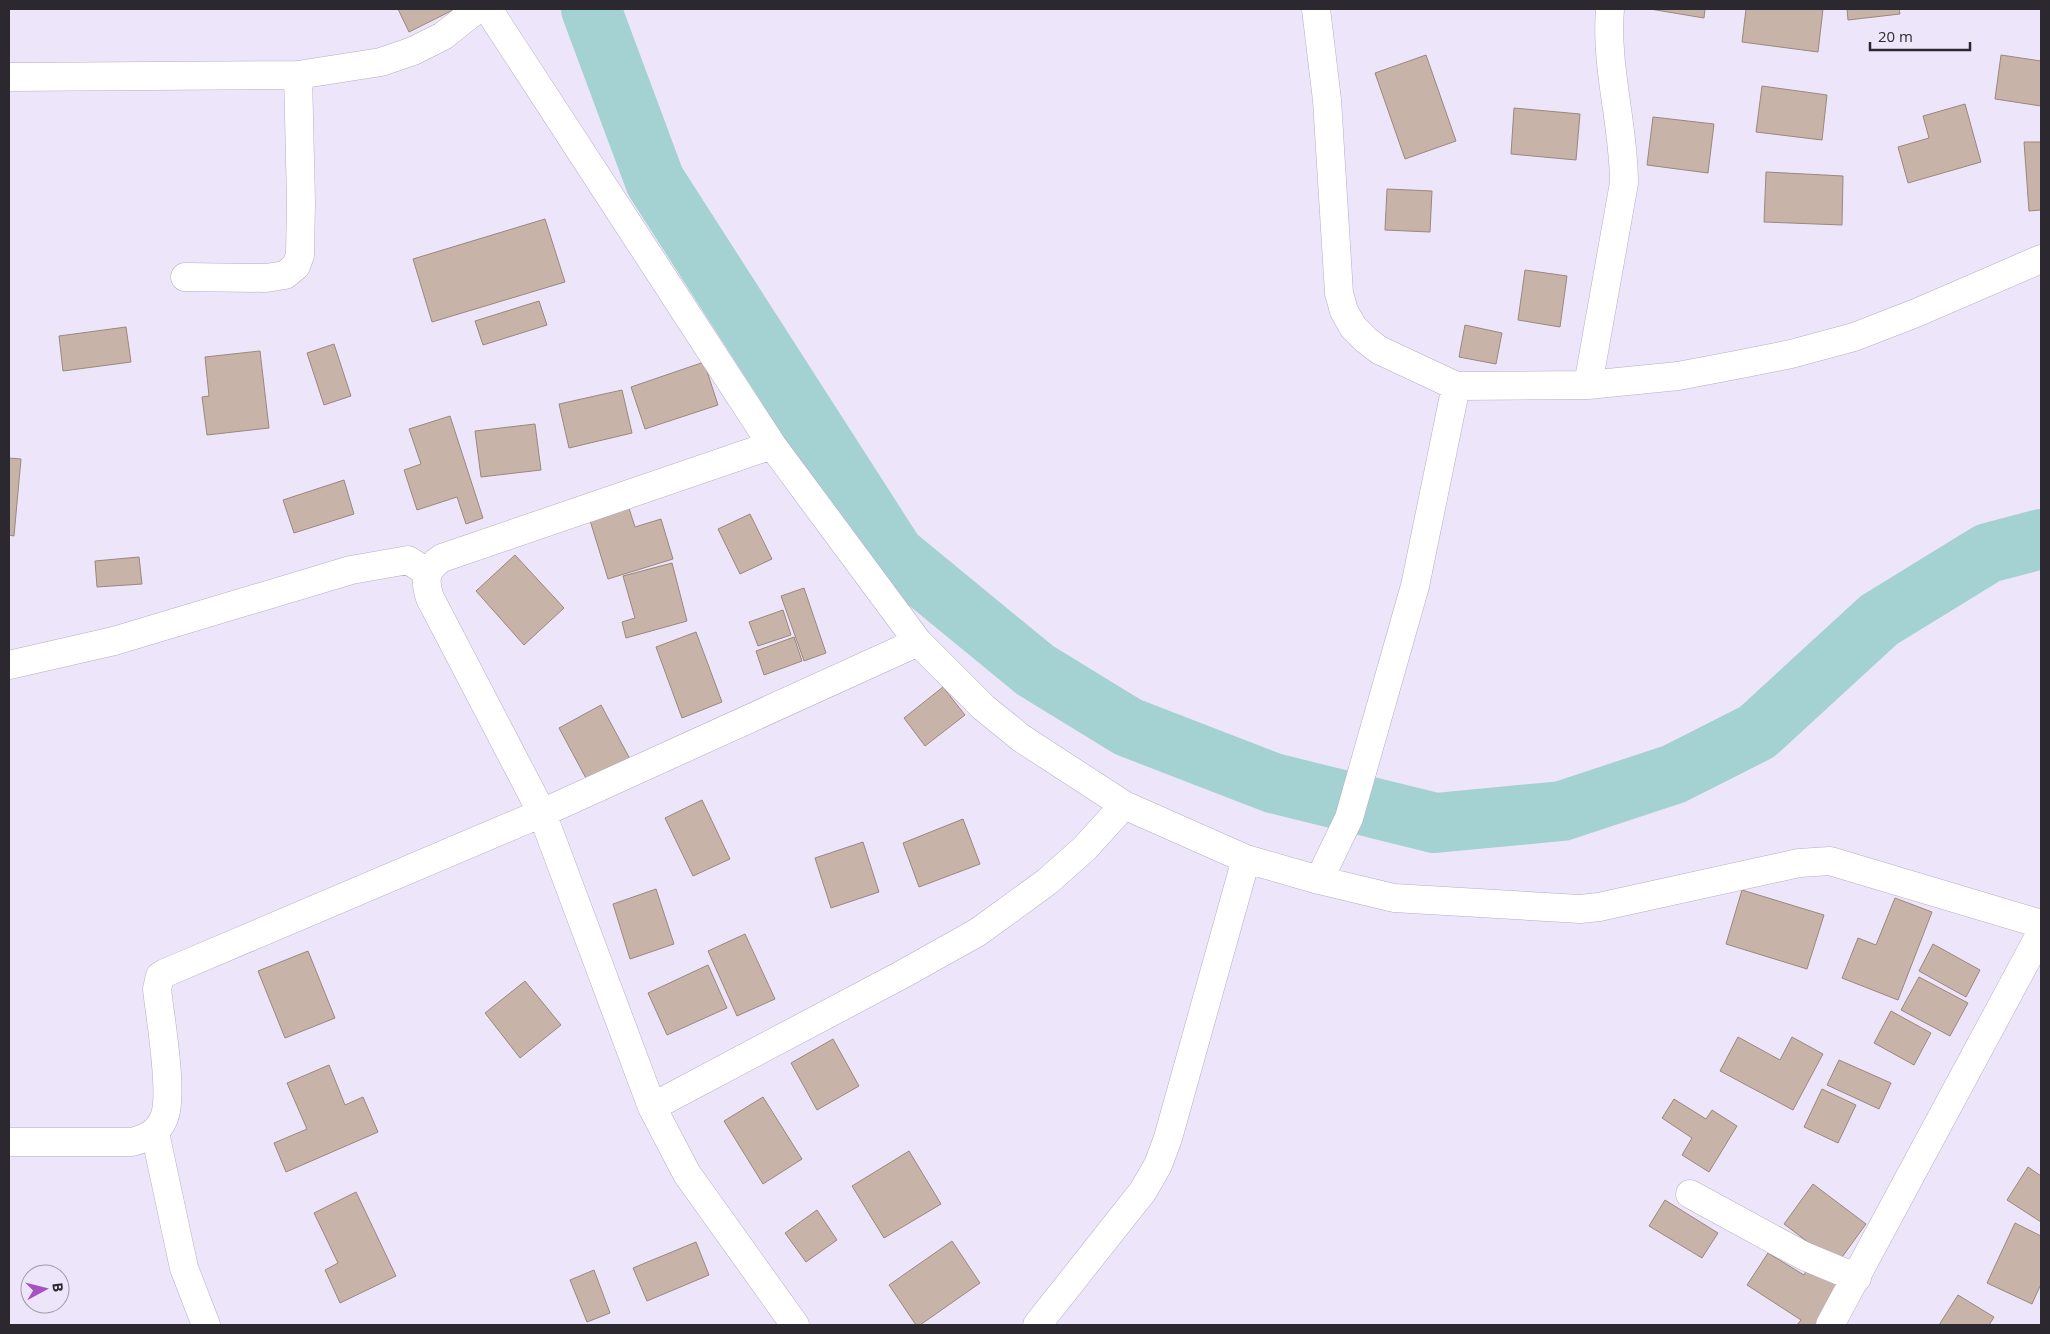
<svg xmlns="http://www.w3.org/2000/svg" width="2050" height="1334" viewBox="0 0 2050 1334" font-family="'Open Sans',sans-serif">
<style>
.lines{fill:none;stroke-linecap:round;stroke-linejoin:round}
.river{stroke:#a4d1d2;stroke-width:60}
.building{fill:#c8b3a9;stroke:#9a877d}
.minor-casing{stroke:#b5aec2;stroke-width:29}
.minor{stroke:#fff;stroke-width:28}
</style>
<rect width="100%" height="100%" fill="#ede6fa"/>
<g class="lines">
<!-- river -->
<path class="river" d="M591,9L655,181L895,555L1035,670L1128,727L1273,783L1435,823L1562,811L1674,774L1757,732L1879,620L1988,553L2041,539"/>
</g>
<!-- building -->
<path class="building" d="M398,9H455L409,32Z
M1650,9H1705L1704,18Z
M1746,9H1823L1818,52L1742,42Z
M1847,9H1899L1900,14L1848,20Z
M1426,55L1456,141L1405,159L1375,73Z
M2001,55L2041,61V106L1995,99Z
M1762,86L1827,95L1822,140L1756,132Z
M1965,104L1981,162L1908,183L1898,147L1929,138L1923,116Z
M1514,108L1580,114L1576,160L1511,154Z
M1653,117L1714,124L1708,173L1647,165Z
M2024,142H2041V210L2029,211Z
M1766,172L1843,176L1842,225L1764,222Z
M1387,189L1432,191L1430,232L1385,230Z
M545,219L565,282L432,322L413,259Z
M1525,270L1567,276L1560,327L1518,320Z
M539,301L547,325L483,345L475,321Z
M1465,325L1502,333L1496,364L1459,357Z
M126,327L131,362L63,371L59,336Z
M334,344L351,396L324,405L307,353Z
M260,351L269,428L207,435L202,397L209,396L205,357Z
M704,362L718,405L645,429L631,387Z
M622,390L632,433L569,448L559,404Z
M450,416L483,518L466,524L457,497L417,510L404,470L421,464L409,429Z
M535,424L541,470L481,477L475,431Z
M9,458L21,459L14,536L9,535Z
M344,480L354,514L294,533L283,500Z
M627,502L635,527L661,519L673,559L608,579L588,514Z
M750,514L772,559L740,574L718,529Z
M515,555L564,608L524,645L476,591Z
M139,557L142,584L97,587L95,561Z
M672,563L687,621L626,638L622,622L635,618L623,576Z
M804,588L826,653L804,661L781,596Z
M783,610L791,635L758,646L749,622Z
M696,632L722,702L682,718L656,647Z
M794,637L802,661L764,675L756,651Z
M943,687L965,715L925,746L904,718Z
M601,705L630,759L588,782L559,728Z
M702,800L730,859L693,876L665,818Z
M963,819L980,864L919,887L903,843Z
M863,842L879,892L831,908L815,858Z
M656,889L674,944L630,959L613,904Z
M1742,890L1824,915L1807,969L1726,944Z
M1895,898L1932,912L1898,1000L1842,978L1858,938L1876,945Z
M745,934L775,999L737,1016L708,951Z
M1933,944L1980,970L1966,997L1919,971Z
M308,951L335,1018L285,1038L258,971Z
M708,965L727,1008L667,1035L648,993Z
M1919,977L1968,1003L1950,1036L1901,1010Z
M525,981L561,1025L520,1058L485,1013Z
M1891,1011L1931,1033L1914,1065L1874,1043Z
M1738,1037L1780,1060L1792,1037L1823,1054L1793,1110L1720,1071Z
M833,1039L859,1086L817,1110L791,1063Z
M1839,1060L1891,1083L1879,1109L1827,1085Z
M329,1065L345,1105L363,1097L378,1132L286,1172L274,1143L307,1129L287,1083Z
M1822,1089L1856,1105L1838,1143L1804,1127Z
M763,1097L802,1159L763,1184L724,1121Z
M1674,1099L1706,1119L1712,1110L1737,1126L1709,1172L1682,1155L1692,1138L1662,1118Z
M909,1151L941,1204L884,1238L852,1186Z
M2028,1167L2041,1176V1222L2007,1200Z
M1813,1184L1866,1224L1837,1264L1784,1224Z
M356,1192L396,1276L340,1303L325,1270L338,1263L314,1213Z
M1665,1200L1718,1233L1702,1258L1649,1226Z
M817,1210L837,1240L806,1262L785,1233Z
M2015,1223L2041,1236V1284L2032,1304L1987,1283Z
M952,1241L980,1283L920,1325H916L889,1285Z
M696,1242L709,1275L647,1301L633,1268Z
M1768,1253L1804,1275L1808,1267L1842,1288L1818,1325H1797L1801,1320L1747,1285Z
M594,1270L610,1313L587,1322L570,1280Z
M1958,1295L1994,1317L1989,1325H1939Z"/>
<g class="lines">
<defs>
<path id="minor" d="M488,9L772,445L918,642L983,707L1021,738L1124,805L1246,859L1319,880L1394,898L1580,909L1599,907L1799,863L1830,861L2041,924
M1316,9L1327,100L1339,293L1344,311L1353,327L1366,340L1379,350L1456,386L1588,385L1678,376L1736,365L1791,354L1854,337L1916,313L2041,259
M9,77L298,75L381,62L413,51L443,36L477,9
M185,277L266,278L285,275L296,266L300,255L301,202L298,75
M1588,385L1624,183C1624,125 1605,67 1610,9
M9,665L114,641L351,570L408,560L427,572
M1319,880L1349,818L1415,586L1456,386
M652,1107L903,974L978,932L1048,881L1085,848L1124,805
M155,1133L184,1268L206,1325
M9,1142H132C147,1138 158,1133 164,1118C174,1095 160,1017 157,989L160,976L165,973L542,813L430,598C424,580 425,569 442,558L772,445
M1690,1194L1804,1256L1857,1278
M795,1325L687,1174L652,1107L542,813L918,642
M1037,1325L1143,1191L1158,1165L1168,1138L1246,859
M1830,1325L2041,933"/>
</defs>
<!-- minor casing -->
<use href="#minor" class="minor-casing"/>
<!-- minor -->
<use href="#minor" class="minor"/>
</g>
<!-- border -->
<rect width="2050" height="1334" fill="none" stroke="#2b2830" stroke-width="20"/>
<!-- north arrow -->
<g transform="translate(45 1289) rotate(83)"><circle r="24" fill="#ede6fa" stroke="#9f9aa9"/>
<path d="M0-4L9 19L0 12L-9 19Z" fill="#a653c2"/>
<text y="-8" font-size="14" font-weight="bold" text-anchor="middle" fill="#2b2830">B</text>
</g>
<!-- scale -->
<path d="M1870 42v8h100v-8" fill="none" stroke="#2b2830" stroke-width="2.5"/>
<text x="1878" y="42" font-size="15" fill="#2b2830" stroke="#ede6fa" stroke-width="4" paint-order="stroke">20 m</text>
</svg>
